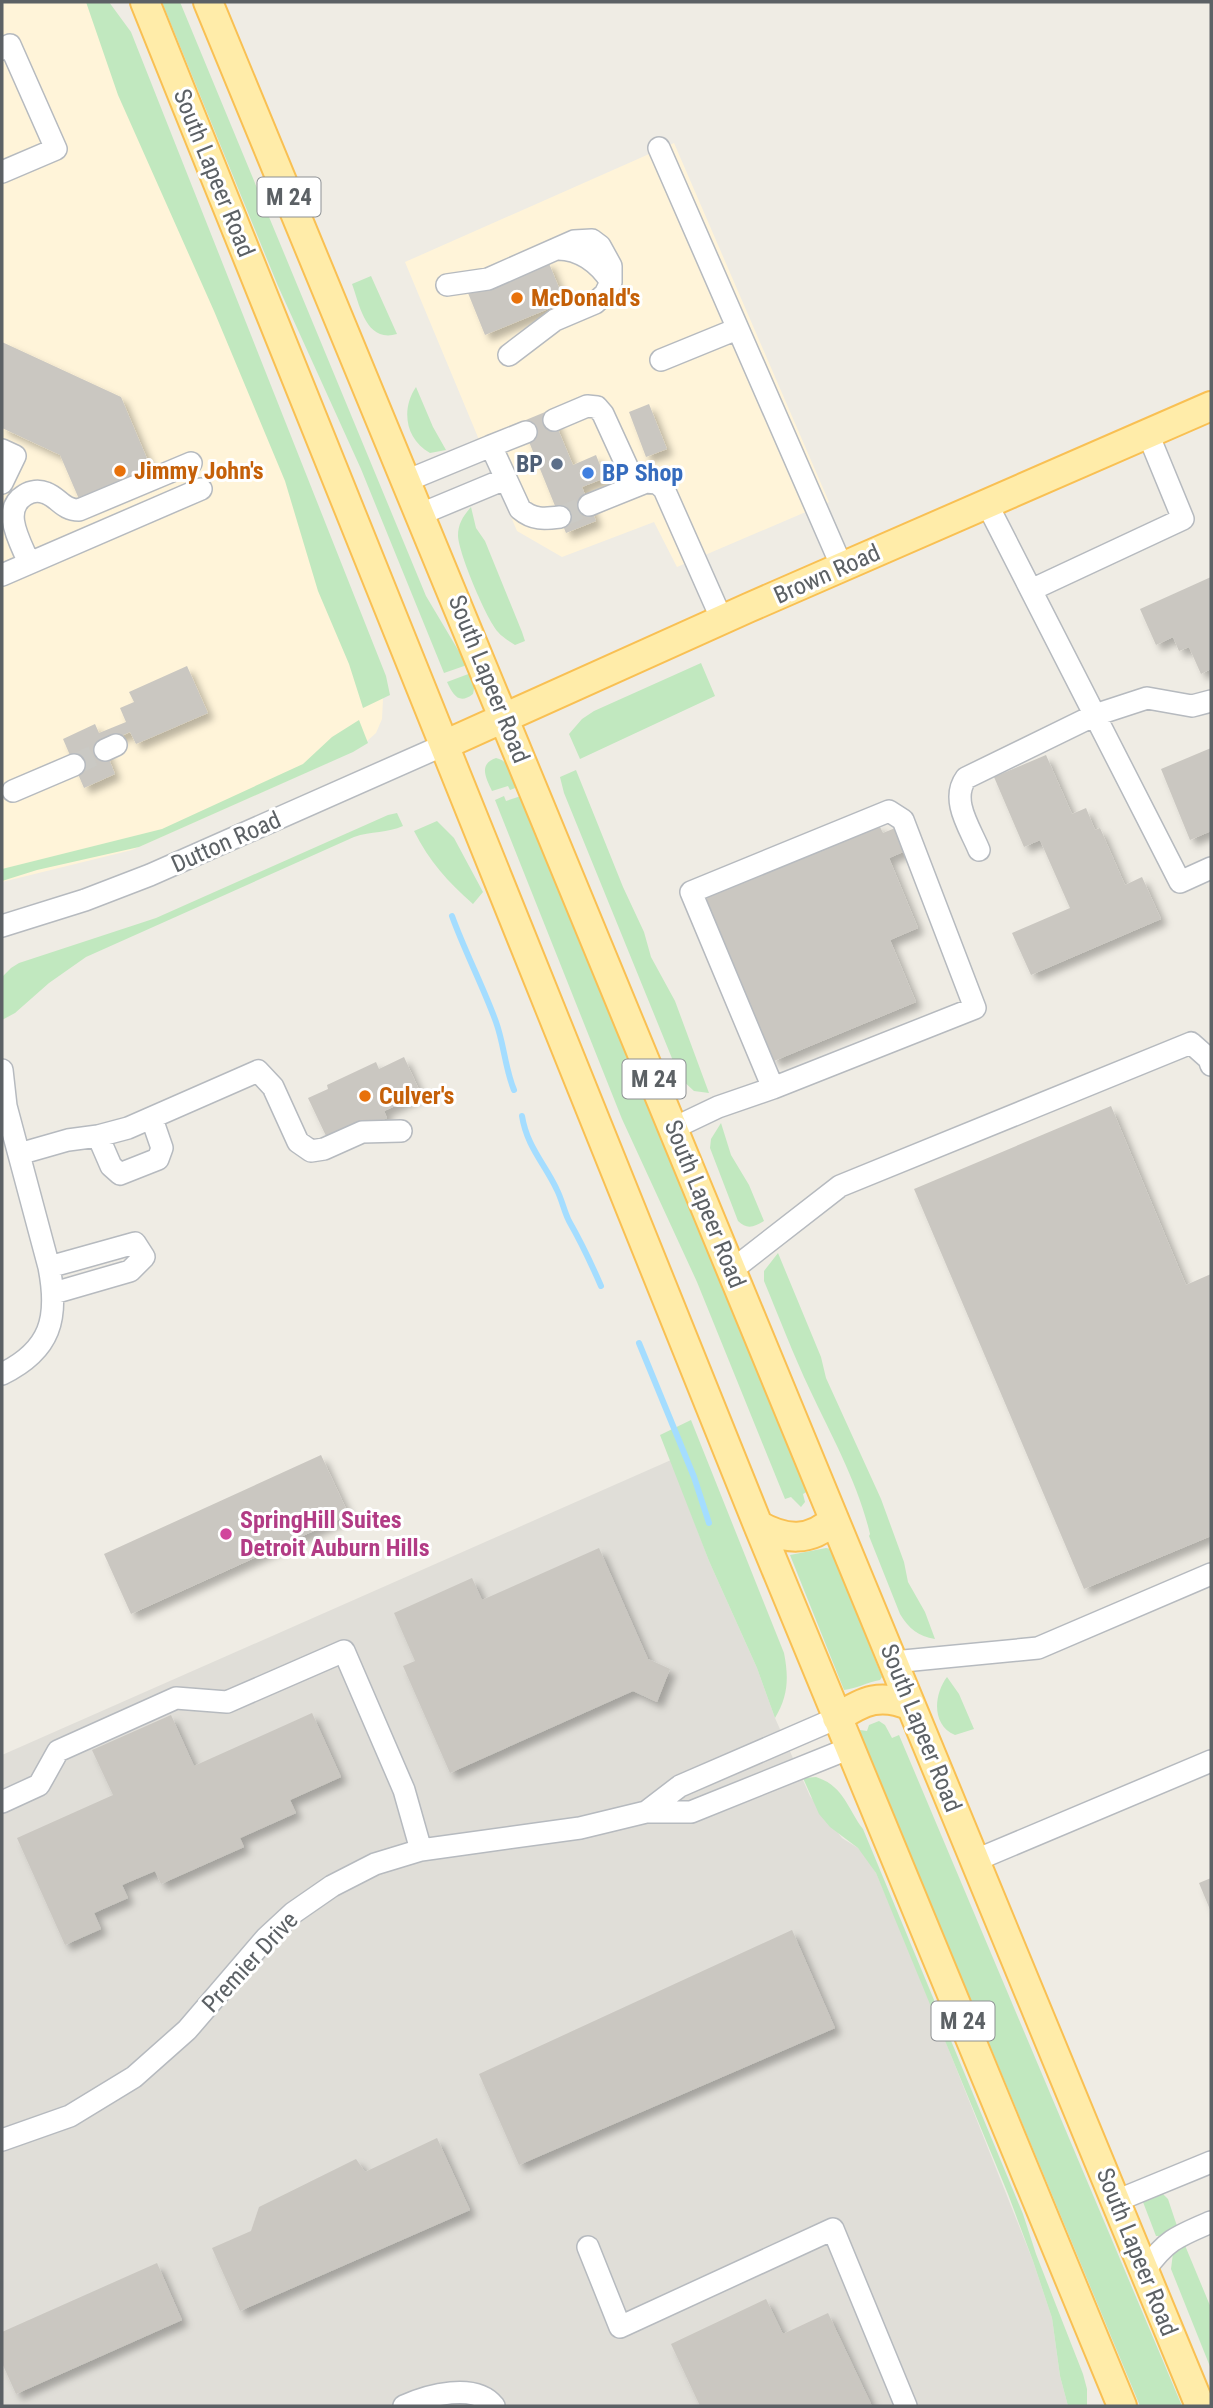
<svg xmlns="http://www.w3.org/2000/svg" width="1213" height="2408" viewBox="0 0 1213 2408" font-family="'Roboto Condensed',sans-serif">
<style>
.commercial{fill:#fff4d9}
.industrial{fill:#e0ded8}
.green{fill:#c1e8bf}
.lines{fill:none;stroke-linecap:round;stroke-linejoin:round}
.stream{stroke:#a4ddff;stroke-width:6}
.building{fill:#cac7c1;filter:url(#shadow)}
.minor-tunnel{stroke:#cac9c4;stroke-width:21;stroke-dasharray:21 10;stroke-linecap:butt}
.minor-casing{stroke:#b6babf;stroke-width:24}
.major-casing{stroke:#f9c053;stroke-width:32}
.minor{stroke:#fff;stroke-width:21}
.major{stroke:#ffeca9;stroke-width:28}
.food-dot{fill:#e8710a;stroke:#fff;stroke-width:2.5}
.service-dot{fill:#5c6f8a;stroke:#fff;stroke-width:2.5}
.shop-dot{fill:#3f7fe0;stroke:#fff;stroke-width:2.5}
.hotel-dot{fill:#d1479c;stroke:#fff;stroke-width:2.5}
.labels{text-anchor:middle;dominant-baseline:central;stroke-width:6;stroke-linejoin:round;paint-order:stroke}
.shield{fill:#fff;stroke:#8d9093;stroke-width:2}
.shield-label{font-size:23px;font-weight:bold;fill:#5c6165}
.street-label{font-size:24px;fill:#5c6165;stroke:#fff}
.food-label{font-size:24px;font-weight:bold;fill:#c56008;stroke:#fff;text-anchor:start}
.service-label{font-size:24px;font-weight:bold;fill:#4e5e75;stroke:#fff;text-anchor:end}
.shop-label{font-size:24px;font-weight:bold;fill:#366cbe;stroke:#fff;text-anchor:start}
.hotel-label{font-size:24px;font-weight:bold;fill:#b23c85;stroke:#fff;text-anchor:start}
</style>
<defs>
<filter id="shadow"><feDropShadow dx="6" dy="6" stdDeviation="3.5" flood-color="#0004"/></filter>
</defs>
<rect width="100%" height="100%" fill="#efece4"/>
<!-- commercial -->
<path class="commercial" d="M2,2H103L380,680L383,699L382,719L376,733L366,742L325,764L132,850L2,882Z
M674,143L829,502L677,567L654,522L562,557L517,531L405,262Z"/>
<!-- industrial -->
<path class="industrial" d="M671,1460L709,1561L757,1668L775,1718L810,1796L842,1838L858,1848L868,1859L876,1873L907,1945L1033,2261L1052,2318L1060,2376L1068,2406H2V1755Z"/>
<!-- green -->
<path class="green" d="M86,2H109L131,32L386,676L390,695L363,708L349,664L318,591L285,481L214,311L118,95Z
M162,2H180L426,596L467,665L444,673L361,469L278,286Z
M371,276L397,334C366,343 360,306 352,284Z
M416,387L433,427L446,450L430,453C405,439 401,409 416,387Z
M471,507L476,528L485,541L522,632L525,641L515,645C509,641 502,637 498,632C486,618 459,554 458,536C458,524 463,516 471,507Z
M701,663L715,696L580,759L569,734L582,719L594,711Z
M471,673L475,684L473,694C459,705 453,695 447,682Z
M359,720L368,743L353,752L139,847L37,870L2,881V869L162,829L303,764L332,737Z
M496,758C510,761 513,775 518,787L510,790L508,786L492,791C486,778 478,764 496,758Z
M576,770L623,887L644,932L651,957L675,1001L709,1093L694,1091L680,1078L564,793L560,777Z
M504,796L506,801L521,796L808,1491L803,1494L805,1502L801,1507L791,1497L785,1499L697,1282L622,1119L495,800Z
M397,813L403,826C388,833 371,831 354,837L86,957L49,983L15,1013L2,1020V977L11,968L19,963L156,918L388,815Z
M437,821L454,838L483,892L473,904C448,882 429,861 414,831Z
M721,1123L731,1155L749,1185L764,1221C754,1227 747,1230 738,1221L710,1148L711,1139Z
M778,1253L821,1357L826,1378L881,1499L904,1562L908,1582L925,1612L935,1639C918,1636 909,1629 900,1614L869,1536L870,1534C858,1483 832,1437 810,1390C793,1354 779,1317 764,1281V1271Z
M691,1420L784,1653C789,1678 788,1696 775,1718L757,1668L709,1561L660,1435Z
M826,1548L831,1549L882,1677L880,1680C868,1682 855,1689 844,1690L790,1555Z
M947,1677L959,1694L974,1729L955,1735C931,1725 934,1694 947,1677Z
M879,1721L885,1725L892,1738L899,1735L1182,2406H1140L861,1736L860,1730L867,1731L869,1725Z
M816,1777C844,1786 847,1808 863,1829L1023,2214L1036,2254L1083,2374L1087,2389V2406H1068L1060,2376L1052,2318L1033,2261L1008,2194L876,1873L858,1848L830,1827L819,1814L803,1778Z
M1163,2194L1168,2199L1177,2226L1159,2236H1156L1143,2202Z
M1184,2243L1211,2308V2369L1171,2269L1173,2253Z"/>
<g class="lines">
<!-- stream -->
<path class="stream" d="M452,916C465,952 483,986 496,1022C504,1044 505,1068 514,1090
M522,1116C527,1147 545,1164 557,1190C562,1200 564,1211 569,1221C581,1242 591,1263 601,1286
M639,1343L694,1477L709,1523"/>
</g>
<!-- building -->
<path class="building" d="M548,261L565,302L485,335L468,293Z
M2,342L121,397L154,475L82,506L60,455L2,428Z
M649,404L667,449L646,457L629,412Z
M550,410L573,465L596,455L605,478L582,487L596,521L566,533L521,422Z
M1211,577V669L1201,674L1189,647L1179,651L1173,637L1156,645L1140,609Z
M187,666L208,713L136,744L130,732L103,744L115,774L84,788L63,739L95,724L99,733L126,722L120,708L134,702L129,692Z
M1211,748V831L1190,840L1161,769Z
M1046,755L1072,814L1086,808L1095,830L1100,828L1125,885L1142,877L1161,919L1031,975L1012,933L1070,908L1040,840L1024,847L994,777Z
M879,825L883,833L900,826L910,849L889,858L918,928L890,940L916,1002L774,1061L705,897Z
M404,1057L421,1094L384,1111L387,1118L365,1128L327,1138L308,1098L328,1089L327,1085L376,1062L379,1069Z
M1111,1106L1186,1285L1211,1274V1536L1084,1589L914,1189Z
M321,1455L349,1515L131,1614L104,1554Z
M599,1548L648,1659L670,1669L657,1702L633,1691L450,1773L403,1666L415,1661L394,1613L472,1578L482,1600Z
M312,1713L341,1777L290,1800L296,1813L240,1838L244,1847L161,1884L155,1871L122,1885L128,1898L94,1913L101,1929L65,1945L17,1838L113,1795L92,1750L171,1715L194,1766Z
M1211,1878V1912L1199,1883Z
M792,1930L835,2028L519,2165L479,2074Z
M437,2138L470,2210L240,2311L212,2248L251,2231L259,2207L356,2159L365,2172Z
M157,2263L182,2320L16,2394L2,2363V2332Z
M766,2299L783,2334L828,2313L872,2406H700L671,2344Z"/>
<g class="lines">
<!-- minor-tunnel -->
<path class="minor-tunnel" d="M560,517L589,505
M74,765L105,750"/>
<defs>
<path id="minor" d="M2,49L10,45L56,149L2,172
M659,148L842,567
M556,249C579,248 599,263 611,282
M447,285L488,279L574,241L592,240L600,246L611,266V282L605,294L595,303L555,320L509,355
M661,360L737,329
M554,420L587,406L597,407L603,414L636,486
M526,432L491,446L520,509C533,520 544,519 560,517
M2,450L15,456L2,483
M406,481L491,446
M987,504L1180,882L1211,868
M589,505L646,482L657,483L664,489L722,620
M421,514L505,479
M29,563C21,543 0,510 25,495C31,491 39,490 46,493C59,498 63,510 79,510L191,463
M2,575L201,489
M1031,590L1183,519L1148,434
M105,750L116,745
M13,791L74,765
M979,850C970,828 950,800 966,778L1095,715L1147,698L1192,706L1211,701
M2,926L85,900L150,875L444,745
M2,1070L6,1106L49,1267C59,1318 51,1350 2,1374
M674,1128L718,1107L773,1088L975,1008L903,820L889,811L691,892L773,1088
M98,1136L111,1166L120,1174L158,1159L162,1148L152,1119
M19,1154L68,1140L98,1136L128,1128L258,1071L273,1087L298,1142L311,1151L324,1149L362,1132L401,1131
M49,1267L135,1243L144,1257L130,1271L54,1293
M732,1270L840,1186L1191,1043L1209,1059L1211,1065
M893,1662L1038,1648L1211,1574
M2,1802L39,1785L58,1751L176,1698L227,1702L344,1651L404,1790L421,1850
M646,1812L680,1786L837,1718
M976,1860L1211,1761
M2,2140L70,2116L134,2077L187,2030L266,1938L293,1913L332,1886L375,1864L421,1850L580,1828L646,1812H691L850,1748
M1116,2201L1211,2162
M588,2247L620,2327L833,2229L906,2406
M1145,2270C1166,2240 1178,2236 1211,2222
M404,2406C428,2395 475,2382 494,2406"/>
<path id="major" d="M145,2L758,1525L1122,2406
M208,2L1200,2406
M444,745L748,608L1211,406
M758,1525C784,1540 811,1543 834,1519
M837,1718C864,1700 881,1693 911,1706"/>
</defs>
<!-- minor casing -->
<use href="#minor" class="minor-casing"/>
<!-- major casing -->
<use href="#major" class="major-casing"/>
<!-- minor -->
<use href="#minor" class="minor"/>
<!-- major -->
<use href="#major" class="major"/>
</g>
<!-- markers -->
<g class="food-dot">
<circle cx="517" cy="298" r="7"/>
<circle cx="120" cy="471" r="7"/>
<circle cx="365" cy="1096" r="7"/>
</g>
<circle class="service-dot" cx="557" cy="464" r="7"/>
<circle class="shop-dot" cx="588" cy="473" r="7"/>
<circle class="hotel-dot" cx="226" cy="1534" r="7"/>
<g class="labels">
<!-- shield labels -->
<g class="shield">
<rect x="257.5" y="177.5" width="63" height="39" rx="5"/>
<rect x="622.5" y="1059.5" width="63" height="39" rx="5"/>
<rect x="931.5" y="2001.5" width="63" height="39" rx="5"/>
</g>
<g class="shield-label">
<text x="289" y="197">M 24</text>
<text x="654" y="1079">M 24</text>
<text x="963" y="2021">M 24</text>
</g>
<!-- street labels -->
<g class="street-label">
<text transform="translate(214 173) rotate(68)">South Lapeer Road</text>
<text transform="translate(827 574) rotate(-24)">Brown Road</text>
<text transform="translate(489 679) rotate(68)">South Lapeer Road</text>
<text transform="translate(226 842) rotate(-24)">Dutton Road</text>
<text transform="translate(705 1204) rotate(68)">South Lapeer Road</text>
<text transform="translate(921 1728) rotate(68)">South Lapeer Road</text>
<text transform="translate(250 1962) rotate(-47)">Premier Drive</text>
<text transform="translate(1137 2252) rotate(68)">South Lapeer Road</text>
</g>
<!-- food labels -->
<g class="food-label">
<text x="531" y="298">McDonald's</text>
<text x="134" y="471">Jimmy John's</text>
<text x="379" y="1096">Culver's</text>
</g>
<!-- service labels -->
<g class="service-label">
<text x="543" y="464">BP</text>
</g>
<!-- shop labels -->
<g class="shop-label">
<text x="602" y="473">BP Shop</text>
</g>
<!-- hotel labels -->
<g class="hotel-label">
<text x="240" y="1520">SpringHill Suites<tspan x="240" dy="28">Detroit Auburn Hills</tspan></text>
</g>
</g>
<!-- border -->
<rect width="1213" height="2408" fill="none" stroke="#5c6165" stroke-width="7"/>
</svg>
